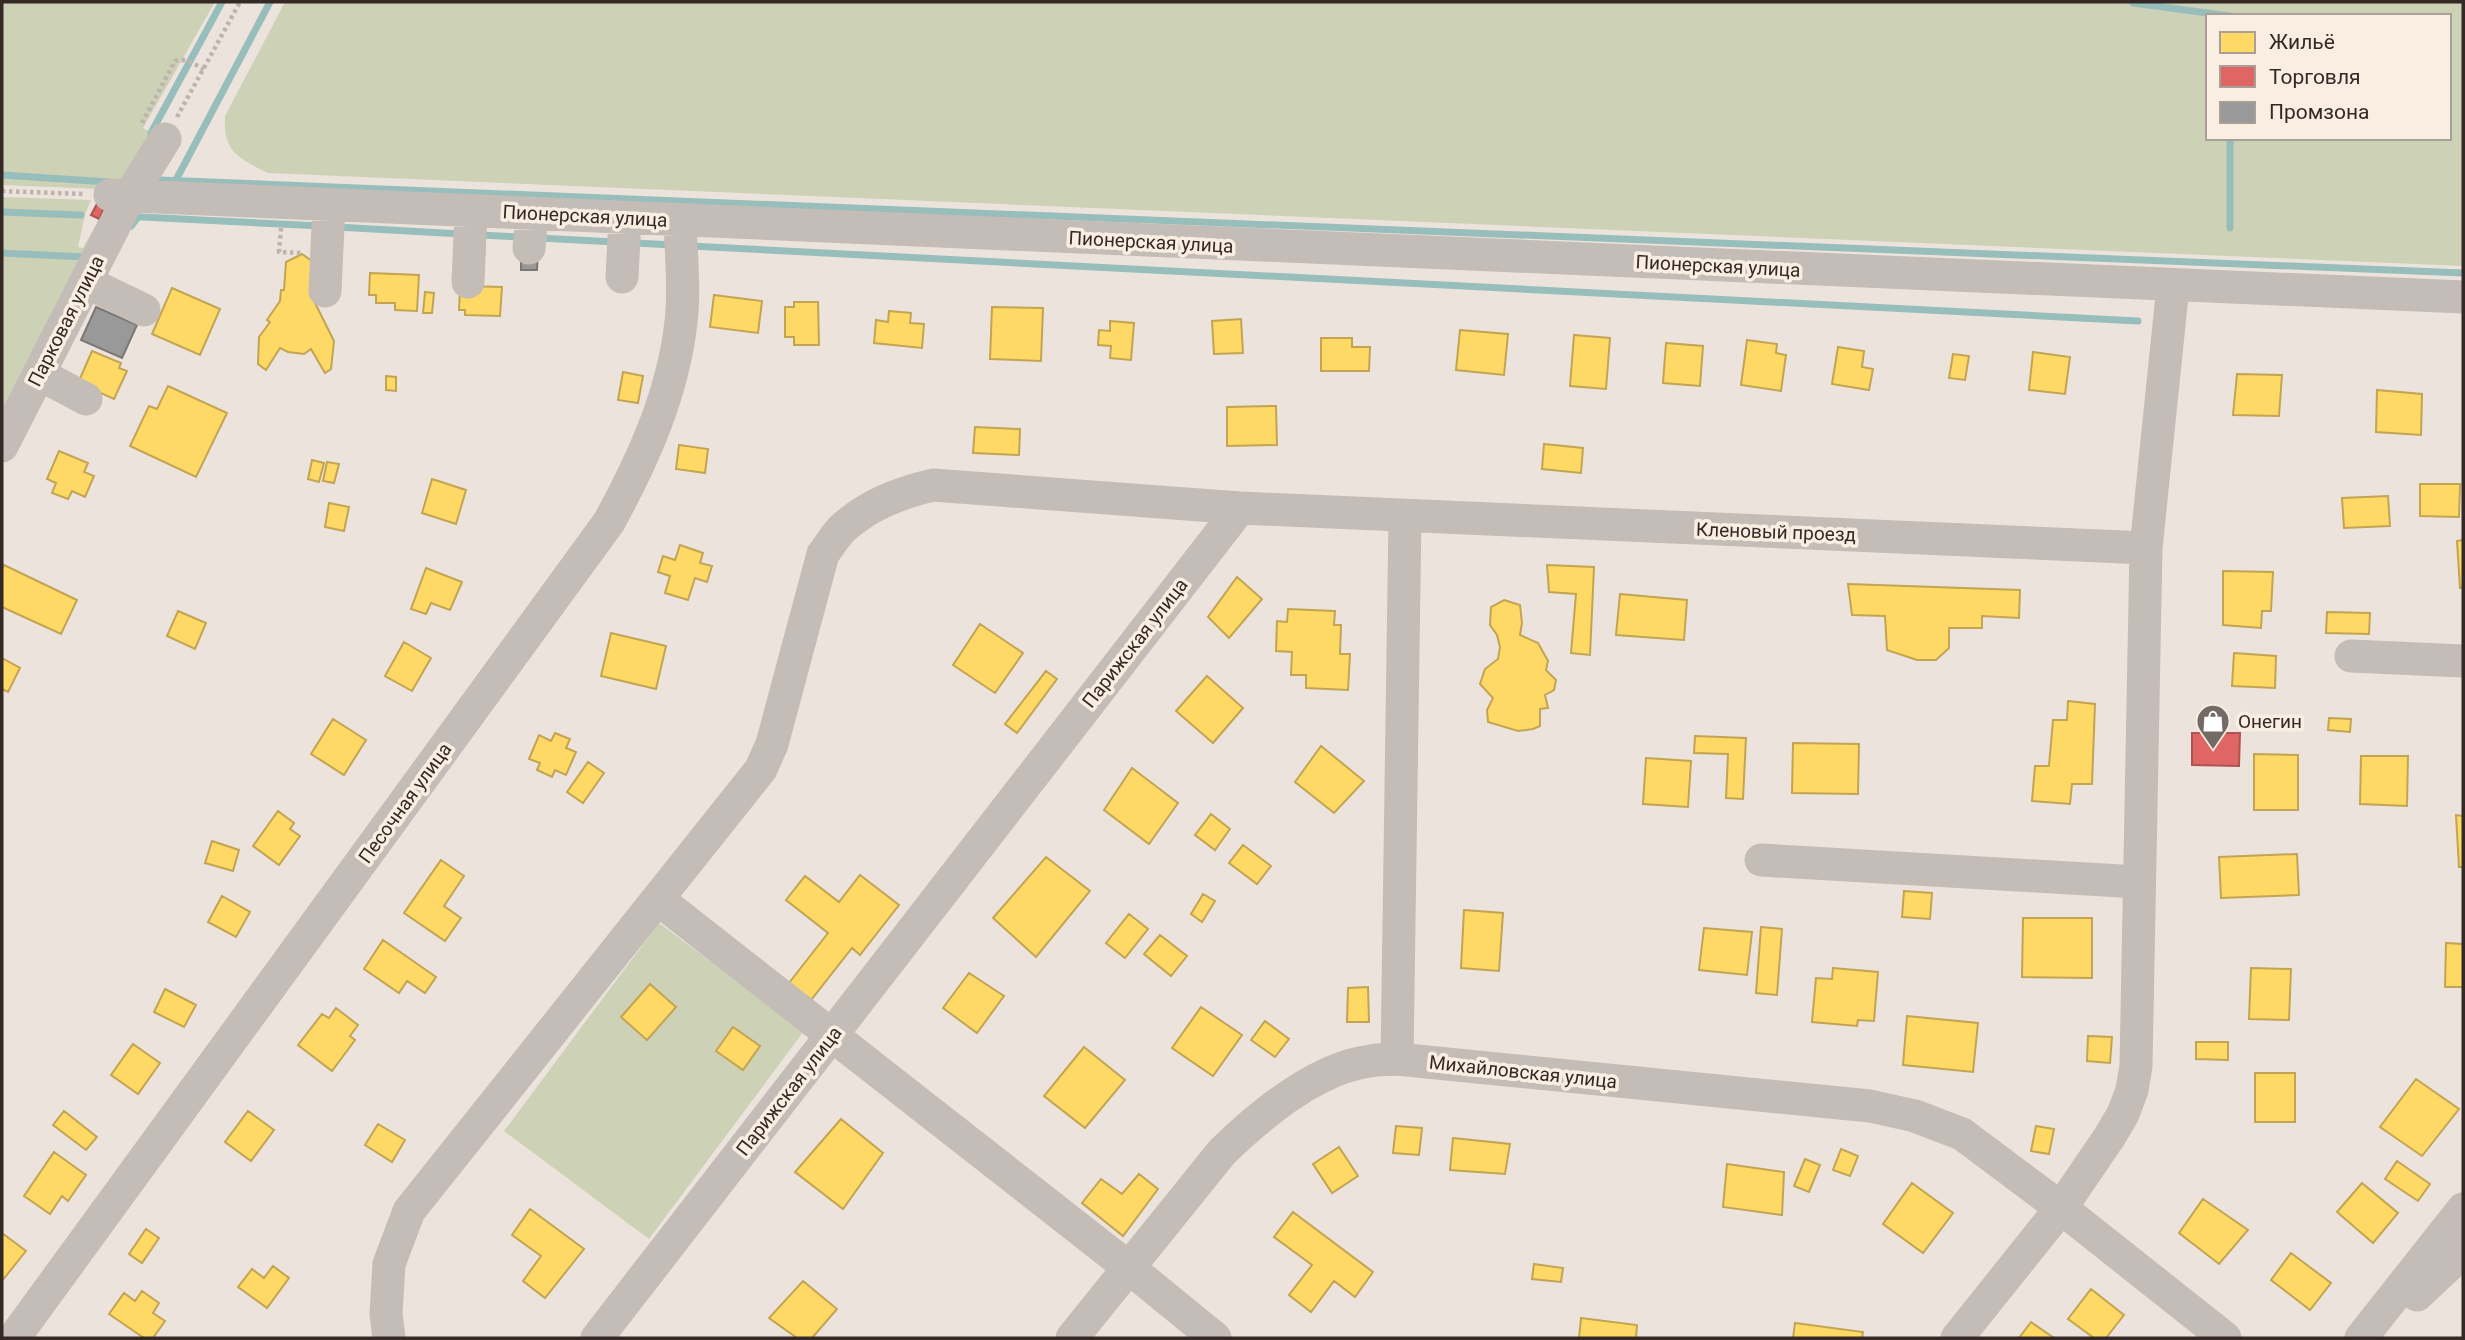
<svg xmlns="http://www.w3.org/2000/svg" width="2465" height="1340" viewBox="0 0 2465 1340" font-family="Roboto,sans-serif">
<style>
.green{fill:#cdd1b6;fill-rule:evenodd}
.homes{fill:#ffd966;stroke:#c2a452;stroke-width:2}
.shops{fill:#e06666;stroke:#ac5452;stroke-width:2}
.industry{fill:#999;stroke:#7b7776;stroke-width:2}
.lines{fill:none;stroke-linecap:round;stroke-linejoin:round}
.stream{stroke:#98bebc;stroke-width:7}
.path{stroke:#bdb4ae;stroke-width:4.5;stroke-dasharray:3.5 3.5;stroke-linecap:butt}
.minor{stroke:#c4bcb6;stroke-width:33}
.labels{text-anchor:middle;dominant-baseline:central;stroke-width:7;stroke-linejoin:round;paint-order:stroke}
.street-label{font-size:19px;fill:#342925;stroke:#f9eee2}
.poi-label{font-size:19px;fill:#342925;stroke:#f9eee2;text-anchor:start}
</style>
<rect width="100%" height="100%" fill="#ece4dc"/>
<!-- green -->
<path class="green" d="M2,2H215L143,128L160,137L125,190L2,185Z
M285,2H2463V266L268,173C238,158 223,152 225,116ZM2208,16H2449V138H2208Z
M2,197L91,200L85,214L78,247L83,248L99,219L103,221L2,433Z
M659,923L804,1031L649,1239L504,1131Z"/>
<!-- homes -->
<path class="homes" d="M302,254L316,264L314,301L334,341L331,369L325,373L311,349L304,354L288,352L280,348L266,370L258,364L259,337L270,322L267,320L280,301L281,290H284L286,262Z
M370,273L419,275L417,311L395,310V303H376V295H369Z
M466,286L502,287L500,316L465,315V310H459L460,290Z
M172,288L220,309L200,355L152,334Z
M425,292L434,293L432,313H423Z
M714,295L762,301L758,333L710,327Z
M794,302H818L819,345H794V337H785V307H794Z
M992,307L1043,308L1041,361L990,359Z
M889,311L911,313L910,323L924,324L922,348L874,343L876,320L888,322Z
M1241,319L1243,353L1214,354L1212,321Z
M1110,321L1134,323L1131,360L1110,358L1111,346L1098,345L1099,330L1110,331Z
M1460,330L1508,334L1504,375L1456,370Z
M1574,335L1610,338L1606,389L1570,386Z
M1321,338H1352V347H1370L1369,371H1321Z
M1747,340L1777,344L1776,353L1786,355L1781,391L1741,385Z
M1666,343L1703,346L1700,386L1663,383Z
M1838,347L1864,351L1862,367L1873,369L1869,390L1832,384Z
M92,351L121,363L119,368L127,371L114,399L78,383Z
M2033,352L2070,357L2065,394L2029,390Z
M1953,354L1969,356L1965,380L1949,378Z
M623,372L643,376L638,403L618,400Z
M2237,374L2282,375L2279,416L2233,415Z
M386,376L396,377V391L386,390Z
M168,386L227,413L196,477L130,446L149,406L157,409Z
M2377,390L2422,394L2421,435L2376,432Z
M1276,406L1277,445L1227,446V407Z
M975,427L1020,429L1019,455L973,453Z
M1544,444L1583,448L1581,473L1542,469Z
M679,445L708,449L705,473L676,469Z
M59,451L88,463L84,472L94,476L85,497L72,491L68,499L52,493L56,483L47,479Z
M312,460L324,463L319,482L308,479Z
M327,462L339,464L334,483L323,481Z
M432,479L466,490L456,524L422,513Z
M2420,484H2460L2459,517L2420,516Z
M2388,496L2390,526L2344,528L2342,498Z
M329,503L349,507L344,531L325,527Z
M2463,540V588H2460L2457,541Z
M680,545L703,553L700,563L712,566L707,582L695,578L688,600L665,593L670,576L658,572L663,556L675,560Z
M4,565L77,600L61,634L2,607V570Z
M1547,565L1594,567L1590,655L1571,653L1576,594L1549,592Z
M426,568L462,582L450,610L431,603L426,614L411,609Z
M2223,571L2273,572L2271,611H2262L2261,628L2223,625Z
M1237,577L1262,599L1229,638L1208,617Z
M1848,584L2020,590L2019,618L1982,616V628H1949V648L1936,660H1917L1887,650L1885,616L1852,615Z
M1620,594L1687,600L1684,640L1616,635Z
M1504,600L1520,605L1522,623L1520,635L1538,643L1548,661L1546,670L1556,680L1554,690L1545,695L1548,708L1540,709V726L1533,729L1518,731L1488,722L1487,710L1493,698L1480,684L1485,669L1498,659L1500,647L1497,635L1490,625L1491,607Z
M1288,609L1335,611L1334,625H1341L1340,654H1350L1348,690L1306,688V675H1291L1292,652L1276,651L1277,621L1287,622Z
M178,611L206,623L195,649L167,636Z
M2327,612L2370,613L2369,634L2326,633Z
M980,624L1023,653L995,693L953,665Z
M611,633L666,646L656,689L601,676Z
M404,642L431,658L412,691L385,676Z
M2234,653L2276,656L2275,688L2232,686Z
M2,658L20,668L8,692L2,689Z
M1046,671L1057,679L1017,733L1005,724Z
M1207,676L1243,708L1213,743L1176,711Z
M2068,701L2095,704L2092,784H2072L2070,804L2032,801L2035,766H2049L2053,720H2067Z
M2329,718L2351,719L2350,732L2328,730Z
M333,719L366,740L344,775L311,754Z
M555,733L570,739L566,748L576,752L566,775L555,770L552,777L537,770L540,763L529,759L539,735L551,741Z
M1695,736L1746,738L1743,799L1726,798L1728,754L1694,753Z
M1793,743L1859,744L1858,794L1792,793Z
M1321,746L1364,781L1334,813L1295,782Z
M2254,754L2298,755V810H2254Z
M2361,756H2408L2407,806L2360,804Z
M1646,758L1691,761L1688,807L1643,804Z
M588,762L604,773L583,803L567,792Z
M1132,768L1178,803L1149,844L1104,810Z
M278,811L294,823L290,829L300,836L279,865L253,846Z
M1211,814L1230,829L1215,850L1195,835Z
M2456,815L2463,816V867H2459Z
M212,841L239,850L233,871L205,863Z
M1243,845L1271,866L1257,884L1229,863Z
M2297,854L2299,895L2221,898L2219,857Z
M1046,857L1090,891L1036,957L993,918Z
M441,860L464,876L444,906L461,918L445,941L404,913Z
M860,875L899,905L860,955L852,948L811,1000L789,983L828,933L786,900L805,876L839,902Z
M1904,891L1932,893L1930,919L1902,917Z
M1203,894L1215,901L1202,922L1191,914Z
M222,896L250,912L236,937L208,922Z
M1464,910L1503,913L1499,971L1461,968Z
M1129,914L1148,929L1125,958L1106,943Z
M2023,918H2092V978L2022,977Z
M1761,927L1782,929L1777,995L1756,993Z
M1704,928L1752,932L1747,975L1699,970Z
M1160,935L1187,956L1171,976L1144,954Z
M383,940L436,977L425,993L407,981L399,993L364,969Z
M2446,943L2463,944V987H2445Z
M1833,968L1878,972L1874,1021L1858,1020L1857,1026L1812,1022L1816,978L1832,979Z
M2251,968L2291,969L2289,1020L2249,1019Z
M969,973L1004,996L977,1033L943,1008Z
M650,984L676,1007L647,1040L621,1017Z
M1368,987L1369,1022H1347L1348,988Z
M165,989L196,1005L184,1027L154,1012Z
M1201,1007L1242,1035L1213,1076L1172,1048Z
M336,1008L358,1025L350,1036L355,1040L332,1071L298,1045L322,1014L329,1018Z
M1907,1016L1978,1023L1973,1072L1903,1065Z
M1265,1021L1289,1039L1275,1057L1251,1040Z
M733,1027L760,1046L743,1070L716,1051Z
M2088,1036L2112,1037L2110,1063L2087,1061Z
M2196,1042H2228V1060L2196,1059Z
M133,1044L160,1063L138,1094L111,1075Z
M1084,1047L1125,1080L1085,1128L1044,1096Z
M2255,1073H2295V1122H2255Z
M2416,1079L2459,1109L2422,1156L2380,1127Z
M64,1111L97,1137L86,1150L53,1125Z
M248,1111L274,1130L251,1161L225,1142Z
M841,1119L883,1153L843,1209L795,1172Z
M378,1124L405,1140L392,1162L365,1145Z
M1396,1126L1422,1128L1419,1155L1393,1153Z
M2036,1126L2054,1129L2049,1154L2031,1151Z
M1453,1138L1510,1144L1505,1174L1450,1170Z
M1339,1147L1358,1176L1332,1193L1313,1164Z
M1841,1149L1858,1156L1850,1176L1833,1170Z
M54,1152L86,1175L68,1201L62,1196L50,1214L24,1196Z
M1805,1159L1820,1165L1809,1192L1794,1186Z
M2397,1161L2430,1184L2418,1201L2385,1179Z
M1727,1164L1784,1172L1782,1215L1723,1207Z
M1139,1174L1158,1189L1123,1236L1082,1203L1101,1179L1122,1194Z
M1912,1183L1953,1213L1923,1253L1883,1224Z
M2362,1183L2398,1213L2373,1243L2337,1212Z
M2203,1199L2248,1230L2219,1264L2179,1233Z
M530,1209L584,1249L545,1298L523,1281L541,1256L512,1235Z
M1293,1212L1373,1272L1355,1297L1334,1281L1311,1312L1289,1295L1312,1265L1274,1237Z
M146,1229L159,1238L142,1263L129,1254Z
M2,1233L26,1251L2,1281Z
M2291,1253L2331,1283L2310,1310L2271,1280Z
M1534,1264L1563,1268L1561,1282L1532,1279Z
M273,1266L289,1278L267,1308L238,1287L252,1269L264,1278Z
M803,1281L837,1309L812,1338H797L769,1318Z
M2091,1289L2124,1315L2106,1338H2094L2068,1319Z
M142,1291L159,1303L153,1313L165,1321L153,1338H144L109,1314L124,1293L135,1301Z
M1581,1318L1637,1325L1636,1338H1579Z
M2031,1322L2054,1338H2019Z
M1795,1323L1863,1332L1862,1338H1793Z"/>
<!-- shops -->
<path class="shops" d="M98,202L105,206L99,219L91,215Z
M2192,733H2240L2239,766L2192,765Z"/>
<!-- industry -->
<path class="industry" d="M521,247L538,248L537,270H521Z
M96,307L137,325L122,358L81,340Z"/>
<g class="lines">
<!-- stream -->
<path class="stream" d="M2133,3L2230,16
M151,133L222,2
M2,175L109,182
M160,180L2463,273
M176,180L270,2
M2,212L81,215
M131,226L138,217H142L321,226
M337,227L461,234
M2230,228V138
M480,235L520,237
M539,238L615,242
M634,243L674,245
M690,246L2138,321
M2,253L85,257L86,253"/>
<!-- path -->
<path class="path" d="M177,117L240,2
M142,123L175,61C185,57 195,65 204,69
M2,191L85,194
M281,228L279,252L303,253"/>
<!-- minor -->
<path class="minor" d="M110,195L2463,297
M529,248L532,214
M622,277L625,218
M86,282L144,310
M468,282L471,211
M325,291L329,205
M39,374L86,399
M2,446L129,197L165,139
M2351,656L2463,661
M1761,860L2138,882
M659,900L1128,1267L1215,1338
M1397,1059L1405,516
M2417,1295L2463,1252
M14,1338L609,522C643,460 673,394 681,322C685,290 681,254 680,221
M389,1338L386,1314L389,1264L409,1211L761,769L772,744L823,554C830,545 836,534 844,527C870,504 900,493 933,485L1240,508L2146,548
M597,1338L1240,508
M1072,1338L1222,1152C1259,1116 1316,1068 1370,1061C1379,1059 1388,1060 1397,1059L1870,1106L1915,1116L1962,1134L2061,1208L2225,1338
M1957,1338L2061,1208L2110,1136L2123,1114L2132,1090L2136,1066L2146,548L2173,286
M2361,1338L2463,1209"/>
</g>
<!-- icons -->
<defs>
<symbol id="shop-pin" viewBox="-11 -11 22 30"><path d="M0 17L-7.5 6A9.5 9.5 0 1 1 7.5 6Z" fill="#746a65" stroke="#f9eee2"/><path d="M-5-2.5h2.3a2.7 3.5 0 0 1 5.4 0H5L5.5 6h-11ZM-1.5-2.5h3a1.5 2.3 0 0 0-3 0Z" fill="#fff"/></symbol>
</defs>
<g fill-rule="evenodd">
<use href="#shop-pin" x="2194" y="702" width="38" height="52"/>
</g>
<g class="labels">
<!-- street labels -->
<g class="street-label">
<text transform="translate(585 216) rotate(3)">Пионерская улица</text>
<text transform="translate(1151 242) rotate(3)">Пионерская улица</text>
<text transform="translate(1718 266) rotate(3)">Пионерская улица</text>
<text transform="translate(66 321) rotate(-63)">Парковая улица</text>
<text transform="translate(1776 532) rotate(2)">Кленовый проезд</text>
<text transform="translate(1135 643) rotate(-52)">Парижская улица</text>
<text transform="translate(405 803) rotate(-54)">Песочная улица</text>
<text transform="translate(1523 1072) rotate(6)">Михайловская улица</text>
<text transform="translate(789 1091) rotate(-52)">Парижская улица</text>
</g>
<!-- poi labels -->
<g class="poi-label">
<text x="2238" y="721">Онегин</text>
</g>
</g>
<!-- border -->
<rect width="2465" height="1340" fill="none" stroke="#342925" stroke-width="7"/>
<!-- legend -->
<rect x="2206" y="14" width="245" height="126" fill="#f9eee2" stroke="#aa9f96" stroke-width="2"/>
<rect x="2220" y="32" width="35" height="21" fill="#ffd966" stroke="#aa9f96" stroke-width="2"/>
<text x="2269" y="49" font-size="21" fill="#342925">Жильё</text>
<rect x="2220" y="66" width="35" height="21" fill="#e06666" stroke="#aa9f96" stroke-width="2"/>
<text x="2269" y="84" font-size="21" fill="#342925">Торговля</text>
<rect x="2220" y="102" width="35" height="21" fill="#999999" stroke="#aa9f96" stroke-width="2"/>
<text x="2269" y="119" font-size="21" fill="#342925">Промзона</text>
</svg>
